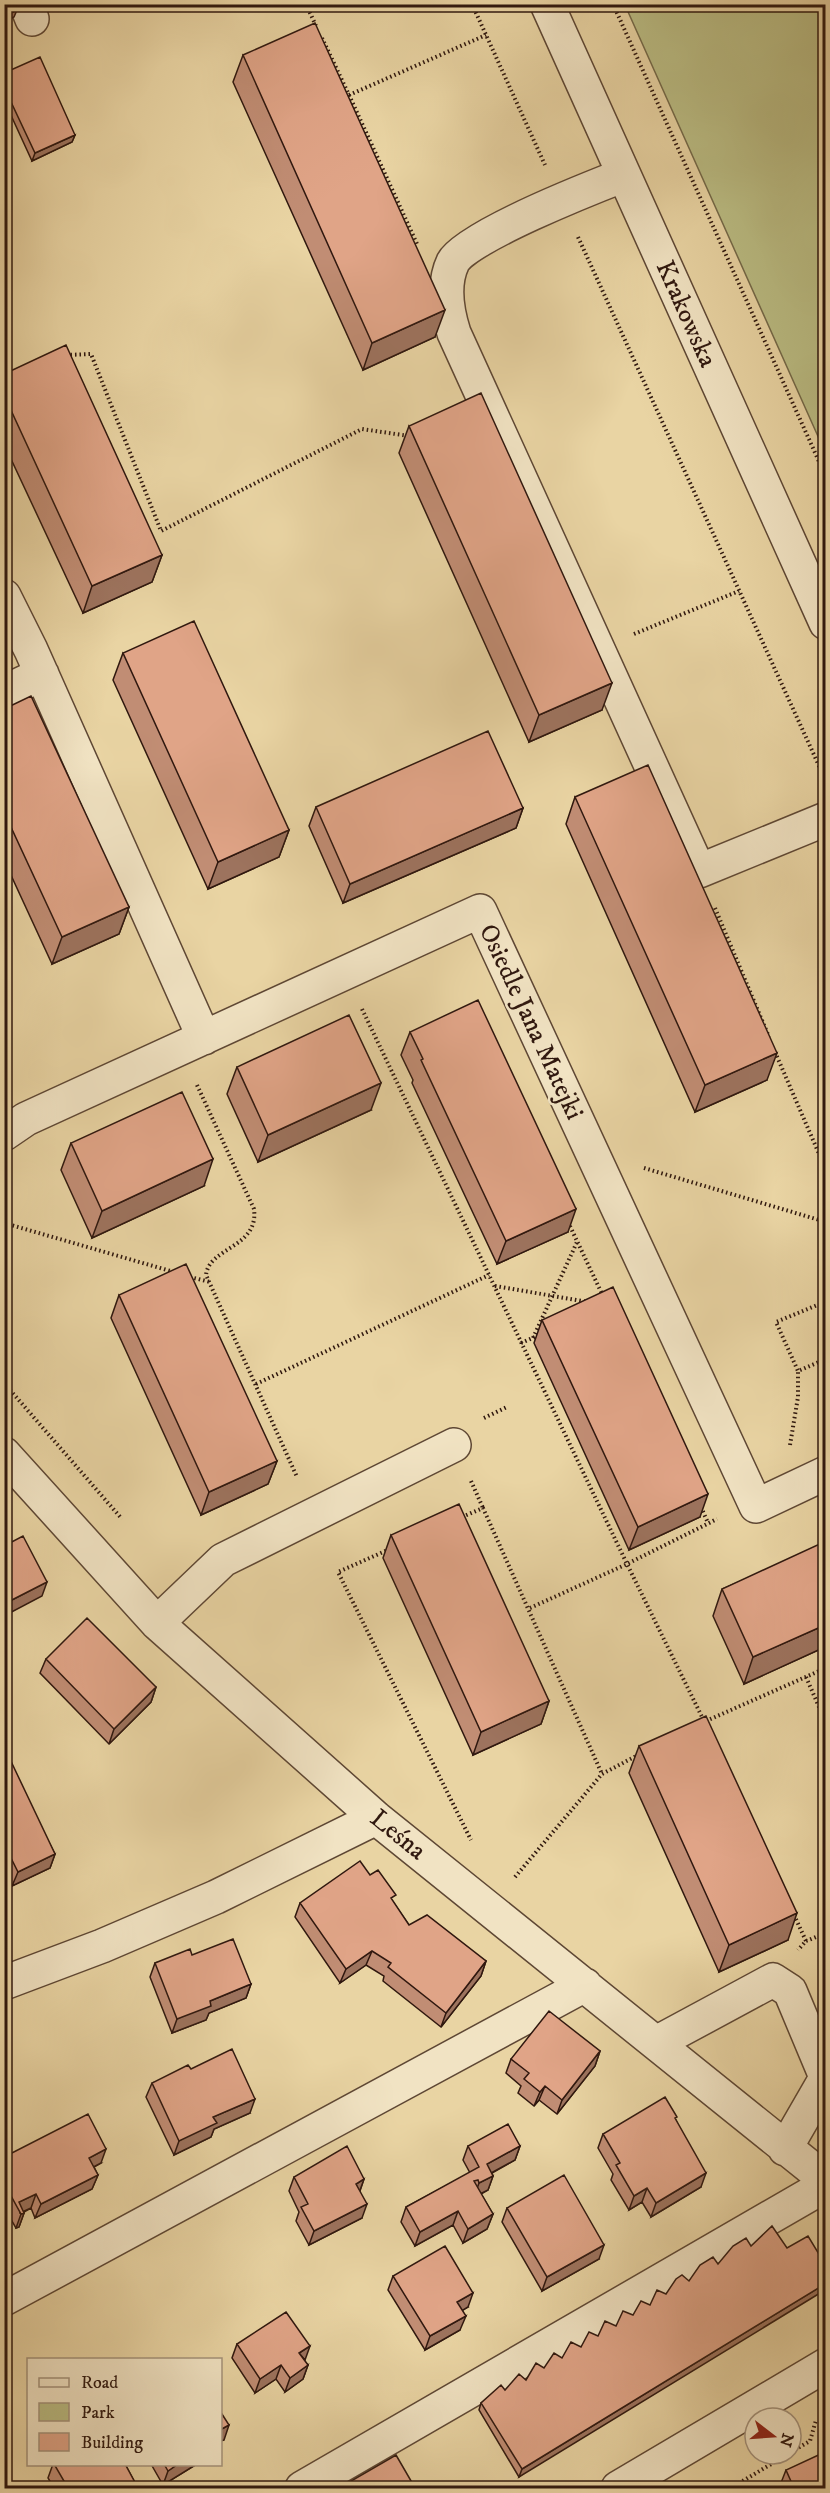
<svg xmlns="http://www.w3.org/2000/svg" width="830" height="2493" viewBox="0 0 830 2493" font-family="'IM FELL DW Pica',serif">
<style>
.green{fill:#babc83;stroke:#756a49;stroke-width:1.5}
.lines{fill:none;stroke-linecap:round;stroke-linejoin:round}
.minor-casing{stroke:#5e4734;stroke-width:36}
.path{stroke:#30180f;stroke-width:4;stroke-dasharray:1.5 3;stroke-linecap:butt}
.minor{stroke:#f1e3c3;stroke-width:33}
.wall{fill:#c18d74;stroke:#30180f;stroke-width:1.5}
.shaded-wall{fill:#9d735e;stroke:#30180f;stroke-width:1.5}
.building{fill:#e0a487;stroke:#30180f;stroke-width:1.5}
.labels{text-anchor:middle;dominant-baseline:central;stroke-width:5;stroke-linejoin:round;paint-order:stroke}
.street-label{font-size:26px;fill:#30180f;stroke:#f1e3c3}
</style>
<rect width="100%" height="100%" fill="#e9d4a3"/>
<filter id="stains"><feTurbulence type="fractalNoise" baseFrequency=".00333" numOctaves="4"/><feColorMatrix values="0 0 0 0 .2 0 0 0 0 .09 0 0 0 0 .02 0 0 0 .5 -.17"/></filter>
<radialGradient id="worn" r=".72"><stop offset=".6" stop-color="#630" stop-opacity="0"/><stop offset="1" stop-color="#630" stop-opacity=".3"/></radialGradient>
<!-- green -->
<path class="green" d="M625,5H825V452Z"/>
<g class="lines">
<defs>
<path id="minor" d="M26,4L32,19
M547,4L826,623
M624,175C593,187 466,237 453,262C442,285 447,311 454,333L699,871L826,819
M4,596L31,650L204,1038
M4,692L42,674
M4,1134L26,1119L480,911L756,1506L826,1473
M4,1454L157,1623L376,1818L826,2180
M157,1623L223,1560L454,1445
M4,1983L102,1946L216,1897L376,1818
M656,2043L773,1980L790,1991L826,2077
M785,2149L826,2078
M4,2299L585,1985
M302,2488L826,2185
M618,2488L826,2365"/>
</defs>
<!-- minor casing -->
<use href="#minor" class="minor-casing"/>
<!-- path -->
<path class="path" d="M306,4L316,26
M472,4L545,165
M613,4L826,477
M322,38L349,95L486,35
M349,95L417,244
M578,237L825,779
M66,355L91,354L161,531L362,429L409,436
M634,634L739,591
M715,908L769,1037
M362,1009L627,1564L717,1519
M775,1052L826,1170
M197,1085L254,1209C259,1248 209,1247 206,1275L297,1477
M644,1168L826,1222
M568,1222L603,1296
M4,1223L174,1272
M190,1277L210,1282
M826,1281L820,1304L826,1317
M495,1286L588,1302
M820,1304L776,1322L798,1371L826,1359
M533,1338L577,1242
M521,1343L535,1337
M4,1383L122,1519
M256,1384L489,1275
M484,1418L507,1407
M790,1445L798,1397V1371
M471,1481L483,1508
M701,1507L708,1523
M462,1517L483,1508L602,1774
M390,1549L338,1572L471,1840
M530,1608L627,1564L704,1721
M806,1677L826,1723
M706,1721L826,1668
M515,1877L602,1774L638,1755
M794,1915L806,1941L798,1950
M806,1941L826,1933
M791,2452L810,2441L816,2420
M731,2488L788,2454"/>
<!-- minor -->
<use href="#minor" class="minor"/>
</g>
<!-- wall -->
<path class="wall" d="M243,55L435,337L363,370L233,82Z
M4,73L75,135L72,142L32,161L4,100Z
M4,374L162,555L152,582L83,613L4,444Z
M409,426L602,710L529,742L399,453Z
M123,653L289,830L279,857L208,889L113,680Z
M4,709L129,907L119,934L52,964L4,860Z
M575,797L767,1080L695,1112L566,824Z
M316,807L523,808L516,828L343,903L309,826Z
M410,1032L568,1232L497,1264L412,1083L413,1080L401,1055Z
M237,1067L371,1110L258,1162L227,1094Z
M71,1143L204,1186L92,1238L61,1170Z
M119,1295L277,1461L268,1484L201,1515L111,1318Z
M542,1320L700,1517L629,1550L534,1343Z
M391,1535L549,1701L541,1724L473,1755L383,1558Z
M825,1545V1647L744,1684L713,1616L722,1589Z
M46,1659L156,1687L151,1702L109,1744L40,1673Z
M639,1746L788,1940L719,1972L629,1773Z
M4,1757L55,1854L50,1868L12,1886L4,1869Z
M370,1875L393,1902L409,1925L486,1961L481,1976L441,2027L383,1981L384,1976L366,1965L340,1983L295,1917L300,1903Z
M192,1955L251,1984L246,1998L209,2013L206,2020L172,2033L150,1977L155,1963Z
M600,2051L595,2066L557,2114L539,2100L534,2106L518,2093L521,2086L506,2073L511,2059Z
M191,2069L250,2113L214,2129L211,2137L174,2155L146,2097L152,2083Z
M676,2120L701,2187L651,2217L642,2202L629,2210L611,2180L613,2174L598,2148L603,2134Z
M468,2146H520L515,2160L492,2173L493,2176L488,2190L481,2194L493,2214L487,2229L463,2243L453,2225L415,2246L401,2222L406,2207L470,2173L463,2160Z
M4,2157L101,2163L94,2167L98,2175L92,2189L35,2218L31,2208L24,2212V2213L19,2227L16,2228L4,2207Z
M294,2177L364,2179L360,2191L362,2218L309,2245L296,2221L299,2212L289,2191Z
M507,2208L599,2259L542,2291L502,2222Z
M751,2246L787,2248L519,2477L479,2410L481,2403L526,2380L650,2305L666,2294L718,2264Z
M393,2276L468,2307L462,2310L460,2330L425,2350L388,2290Z
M237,2344L304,2360L308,2365L303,2379L285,2392L276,2379L255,2393L232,2358Z
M53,2464H125L138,2488H54L48,2478Z
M151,2464H197L163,2485Z
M786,2470L825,2488H779Z"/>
<!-- shaded-wall -->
<path class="shaded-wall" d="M17,10L14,17L4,22V16Z
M75,135L72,142L32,161L35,153Z
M445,310L435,337L363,370L372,343Z
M162,555L152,582L83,613L92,586Z
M612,683L602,710L529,742L539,715Z
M523,808L516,828L343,903L350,884Z
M289,830L279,857L208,889L218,862Z
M129,907L119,934L52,964L62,937Z
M777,1053L767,1080L695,1112L705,1085Z
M381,1083L371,1110L258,1162L268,1135Z
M213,1159L204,1186L92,1238L102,1211Z
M576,1209L568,1232L497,1264L506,1241Z
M277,1461L268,1484L201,1515L209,1492Z
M708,1494L700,1517L629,1550L638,1527Z
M47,1582L42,1596L4,1616V1604Z
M825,1625V1647L744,1684L753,1657Z
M156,1687L151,1702L109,1744L114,1729Z
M549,1701L541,1724L473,1755L481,1732Z
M55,1854L50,1868L12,1886L18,1872Z
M797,1913L788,1940L719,1972L729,1945Z
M372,1951L366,1965L340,1983L346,1969Z
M486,1961L481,1976L441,2027L446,2013Z
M251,1984L246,1998L209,2013L206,2020L172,2033L177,2019L210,2001Z
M600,2051L595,2066L557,2114L562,2100Z
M545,2086L539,2100L534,2106L540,2092Z
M255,2099L250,2113L214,2129L211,2137L174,2155L179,2141L213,2117Z
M520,2146L515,2160L482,2178L487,2164Z
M106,2149L101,2163L84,2172L89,2158Z
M706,2173L701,2187L651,2217L656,2203Z
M98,2175L92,2189L35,2218L41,2204Z
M493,2176L488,2190L474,2197L479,2183Z
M364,2179L359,2193L356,2184Z
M647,2188L642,2202L629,2210L634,2196Z
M36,2194L31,2208L20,2213L19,2202Z
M367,2204L362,2218L309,2245L314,2231Z
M458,2211L453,2225L415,2246L420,2232Z
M24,2213L19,2227L16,2228L21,2214Z
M493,2214L487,2229L463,2243L468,2229Z
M604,2245L599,2259L542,2291L547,2277Z
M825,2284V2290L519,2477L522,2469Z
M473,2293L468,2307L452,2317L457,2302Z
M466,2316L460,2330L425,2350L430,2336Z
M310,2346L305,2360L299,2353Z
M281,2365L276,2379L255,2393L260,2379Z
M308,2365L303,2379L285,2392L290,2378Z
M8,2399L4,2410V2401Z
M229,2425L224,2440L220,2441V2430Z
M178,2464H197L163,2485L168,2471Z"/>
<!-- building -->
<path class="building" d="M4,4H15L17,10L4,16Z
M315,23L445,310L372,343L243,55Z
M40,57L75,135L35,153L4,87V73Z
M66,345L162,555L92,586L4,395V374Z
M481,393L612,683L539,715L409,426Z
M194,621L289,830L218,862L123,653Z
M31,696L129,907L62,937L4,812V709Z
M488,731L523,808L350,884L316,807Z
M648,765L777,1053L705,1085L575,797Z
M478,1000L576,1209L506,1241L421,1060L423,1059L410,1032Z
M349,1015L381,1083L268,1135L237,1067Z
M182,1092L213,1159L102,1211L71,1143Z
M186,1264L277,1461L209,1492L119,1295Z
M613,1287L708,1494L638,1527L542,1320Z
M459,1504L549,1701L481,1732L391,1535Z
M23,1536L47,1582L4,1604V1546Z
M824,1542L825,1545V1625L753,1657L722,1589Z
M87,1618L156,1687L114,1729L46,1659Z
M706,1716L797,1913L729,1945L639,1746Z
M8,1755L55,1854L18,1872L4,1844V1757Z
M360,1861L370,1875L378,1870L396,1895L391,1898L409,1925L427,1915L486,1961L446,2013L388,1967L391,1963L372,1951L346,1969L300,1903Z
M233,1939L251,1984L210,2001L211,2006L177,2019L155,1963L190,1949L192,1955Z
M549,2011L600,2051L562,2100L545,2086L540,2092L524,2079L529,2073L511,2059Z
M232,2049L255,2099L213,2117L217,2123L179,2141L152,2083L188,2065L191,2069Z
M665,2097L677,2117L675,2118L706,2173L656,2203L647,2188L634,2196L616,2165L620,2163L603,2134Z
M88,2114L106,2149L89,2158L98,2175L41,2204L36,2194L19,2202L24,2213L21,2214L4,2183V2157Z
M508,2124L520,2146L487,2164L493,2176L479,2183L478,2180L474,2181L493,2214L468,2229L458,2211L420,2232L406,2207L479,2167L468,2146Z
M347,2146L364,2179L356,2184L367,2204L314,2231L301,2207L308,2204L294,2177Z
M564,2175L604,2245L547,2277L507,2208Z
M772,2226L787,2248L808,2236L825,2264V2284L522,2469L481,2403L501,2385L505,2390L519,2374L526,2380L536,2363L544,2368L554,2353L562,2358L571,2342L581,2347L589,2332L598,2336L605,2321L616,2326L623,2311L633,2315L641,2301L650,2305L657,2290L666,2294L676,2279L682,2275L689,2281L700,2265L713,2257L718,2264L733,2246L746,2238L751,2246Z
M445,2246L473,2293L457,2302L466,2316L430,2336L393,2276Z
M286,2312L310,2346L299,2353L308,2365L290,2378L281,2365L260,2379L237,2344Z
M4,2392L8,2399L4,2401Z
M220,2411L229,2425L220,2430Z
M825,2452V2488H794L786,2470Z
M396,2455L414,2486L410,2488H339Z
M54,2464H125L138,2488H68Z
M164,2464H178L168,2471Z"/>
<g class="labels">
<!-- street labels -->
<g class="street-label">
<text transform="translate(686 314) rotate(66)">Krakowska</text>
<text transform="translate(531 1022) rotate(65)">Osiedle Jana Matejki</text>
<text transform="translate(398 1835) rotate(39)">Leśna</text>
</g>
</g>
<!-- margin -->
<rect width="830" height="2493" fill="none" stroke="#e9d4a3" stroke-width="24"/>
<rect x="6" y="6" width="818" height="2481" fill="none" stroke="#30180f" stroke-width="3"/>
<rect x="12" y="12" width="806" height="2469" fill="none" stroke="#30180f" stroke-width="1.5"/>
<!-- legend -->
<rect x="27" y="2358" width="195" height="108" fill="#f1e3c3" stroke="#a4927b" stroke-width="1.5"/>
<rect x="39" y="2378" width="30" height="9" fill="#f1e3c3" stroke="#a4927b" stroke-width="1.5"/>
<text x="81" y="2388" font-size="18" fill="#30180f">Road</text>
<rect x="39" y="2403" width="30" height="18" fill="#babc83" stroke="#a4927b" stroke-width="1.5"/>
<text x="81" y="2418" font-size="18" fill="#30180f">Park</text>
<rect x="39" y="2433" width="30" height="18" fill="#e0a487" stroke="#a4927b" stroke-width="1.5"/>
<text x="81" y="2448" font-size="18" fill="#30180f">Building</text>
<!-- north arrow -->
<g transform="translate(773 2436) rotate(107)"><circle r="28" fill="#f1e3c3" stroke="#a4927b" stroke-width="1.5"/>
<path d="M0-4.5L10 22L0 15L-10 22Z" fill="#8f2418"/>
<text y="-9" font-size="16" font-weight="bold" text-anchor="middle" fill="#30180f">N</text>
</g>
<rect width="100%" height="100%" filter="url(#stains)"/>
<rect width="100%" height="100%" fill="url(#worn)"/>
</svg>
